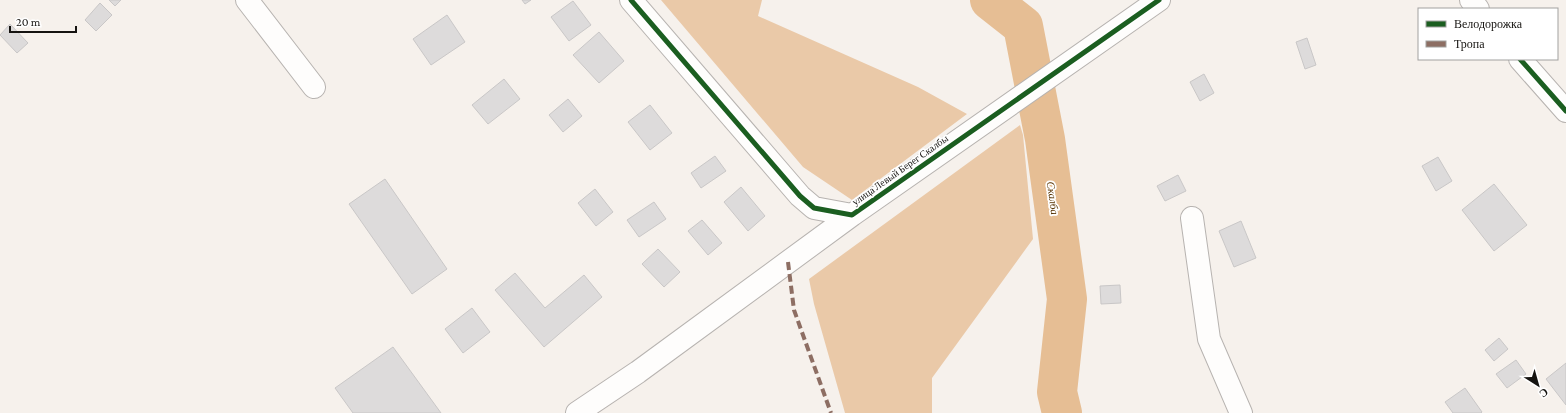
<svg xmlns="http://www.w3.org/2000/svg" width="1566" height="413" viewBox="0 0 1566 413" font-family="'Crimson Pro',serif">
<style>
.forest{fill:#eac9a8}
.lines{fill:none;stroke-linecap:round;stroke-linejoin:round}
.river{stroke:#e6be94;stroke-width:40}
.building{fill:#dddbdb;stroke:#c9c7c7}
.minor-casing{stroke:#b7b3b0;stroke-width:24}
.minor{stroke:#fefdfc;stroke-width:22}
.quiet{stroke:#8d6e63;stroke-width:4;stroke-dasharray:8 4;stroke-linecap:butt}
.cycleway-casing{stroke:#fff;stroke-width:8}
.cycleway{stroke:#1b5e20;stroke-width:5}
.labels{text-anchor:middle;dominant-baseline:central;stroke-width:3.5;stroke-linejoin:round;paint-order:stroke}
.street-label{font-size:10px;fill:#151310;stroke:#fff}
.water-label{font-size:11px;font-style:italic;fill:#563202;stroke:#fff}
</style>
<rect width="100%" height="100%" fill="#f6f1ec"/>
<!-- forest -->
<path class="forest" d="M661,0H762L758,16L918,87L967,114L852,200L803,167Z
M1020,125L1023,135L1033,239L932,378V413H845L814,304L809,279Z"/>
<g class="lines">
<!-- river -->
<path class="river" d="M990,0L1023,26L1045,139L1067,299L1057,392L1062,413"/>
</g>
<!-- building -->
<path class="building" d="M109,0H121L115,6Z
M522,0H531L525,4Z
M573,1L591,25L569,41L551,17Z
M100,3L112,15L96,31L85,20Z
M447,15L465,42L431,65L413,39Z
M10,24L28,43L17,53L0,35Z
M599,32L624,61L599,83L573,55Z
M1307,38L1316,65L1305,69L1296,42Z
M1204,74L1214,93L1200,101L1190,82Z
M504,79L520,99L488,124L472,105Z
M568,99L582,116L563,132L549,115Z
M650,105L672,133L650,150L628,122Z
M715,156L726,171L701,188L691,173Z
M1438,157L1452,181L1436,191L1422,166Z
M1178,175L1186,191L1165,201L1157,186Z
M385,179L447,269L412,294L349,204Z
M1494,184L1527,225L1494,251L1462,210Z
M741,187L765,216L748,231L724,202Z
M595,189L613,212L596,226L578,203Z
M654,202L666,219L639,237L627,220Z
M702,220L722,243L708,255L688,231Z
M1241,221L1256,258L1234,267L1219,231Z
M658,249L680,272L664,287L642,264Z
M515,273L545,308L584,275L602,297L544,347L495,290Z
M1120,285L1121,303L1101,304L1100,286Z
M472,308L490,332L463,353L445,329Z
M1499,338L1508,349L1494,361L1485,350Z
M393,347L441,413H353L335,388Z
M1516,360L1526,374L1507,388L1496,374Z
M1566,363V405L1546,379Z
M1465,388L1482,412L1481,413H1453L1445,402Z"/>
<g class="lines">
<defs>
<path id="minor" d="M247,0L314,87
M631,0L800,196L814,208L852,215L1159,0
M1471,0L1478,9
M1520,59L1566,111
M1192,218L1209,339L1241,413
M577,413L638,372L852,215"/>
</defs>
<!-- minor casing -->
<use href="#minor" class="minor-casing"/>
<!-- minor -->
<use href="#minor" class="minor"/>
<!-- quiet -->
<path class="quiet" d="M788,262L794,310L831,413"/>
<defs>
<path id="cycleway" d="M631,0L800,196L814,208L852,215L1159,0
M1520,59L1566,111"/>
</defs>
<!-- cycleway casing -->
<use href="#cycleway" class="cycleway-casing"/>
<!-- cycleway -->
<use href="#cycleway" class="cycleway"/>
</g>
<g class="labels">
<!-- street labels -->
<g class="street-label">
<text transform="translate(900 170) rotate(-35)">улица Левый Берег Скалбы</text>
</g>
<!-- water labels -->
<g class="water-label">
<text transform="translate(1053 198) rotate(82)">Скалба</text>
</g>
</g>
<!-- legend -->
<rect x="1418" y="8" width="140" height="52" fill="#ffffff" stroke="#a1a19f"/>
<rect x="1426" y="21" width="20" height="6" fill="#1b5e20" stroke="#a1a19f"/>
<text x="1454" y="28" font-size="12" fill="#151310">Велодорожка</text>
<rect x="1426" y="41" width="20" height="6" fill="#8d6e63" stroke="#a1a19f"/>
<text x="1454" y="48" font-size="12" fill="#151310">Тропа</text>
<!-- north arrow -->
<g transform="translate(1538 385) rotate(143)" stroke="#ffffff" stroke-width="3" paint-order="stroke">
<path d="M0-3L7 15L0 10L-7 15Z" fill="#151310"/>
<text y="-6" font-size="11" font-weight="bold" text-anchor="middle" fill="#151310">С</text>
</g>
<!-- scale -->
<path d="M10 26v6h66v-6" fill="none" stroke="#151310" stroke-width="2"/>
<text x="16" y="26" font-size="12" fill="#151310" stroke="#ffffff" stroke-width="3" paint-order="stroke">20 m</text>
</svg>
